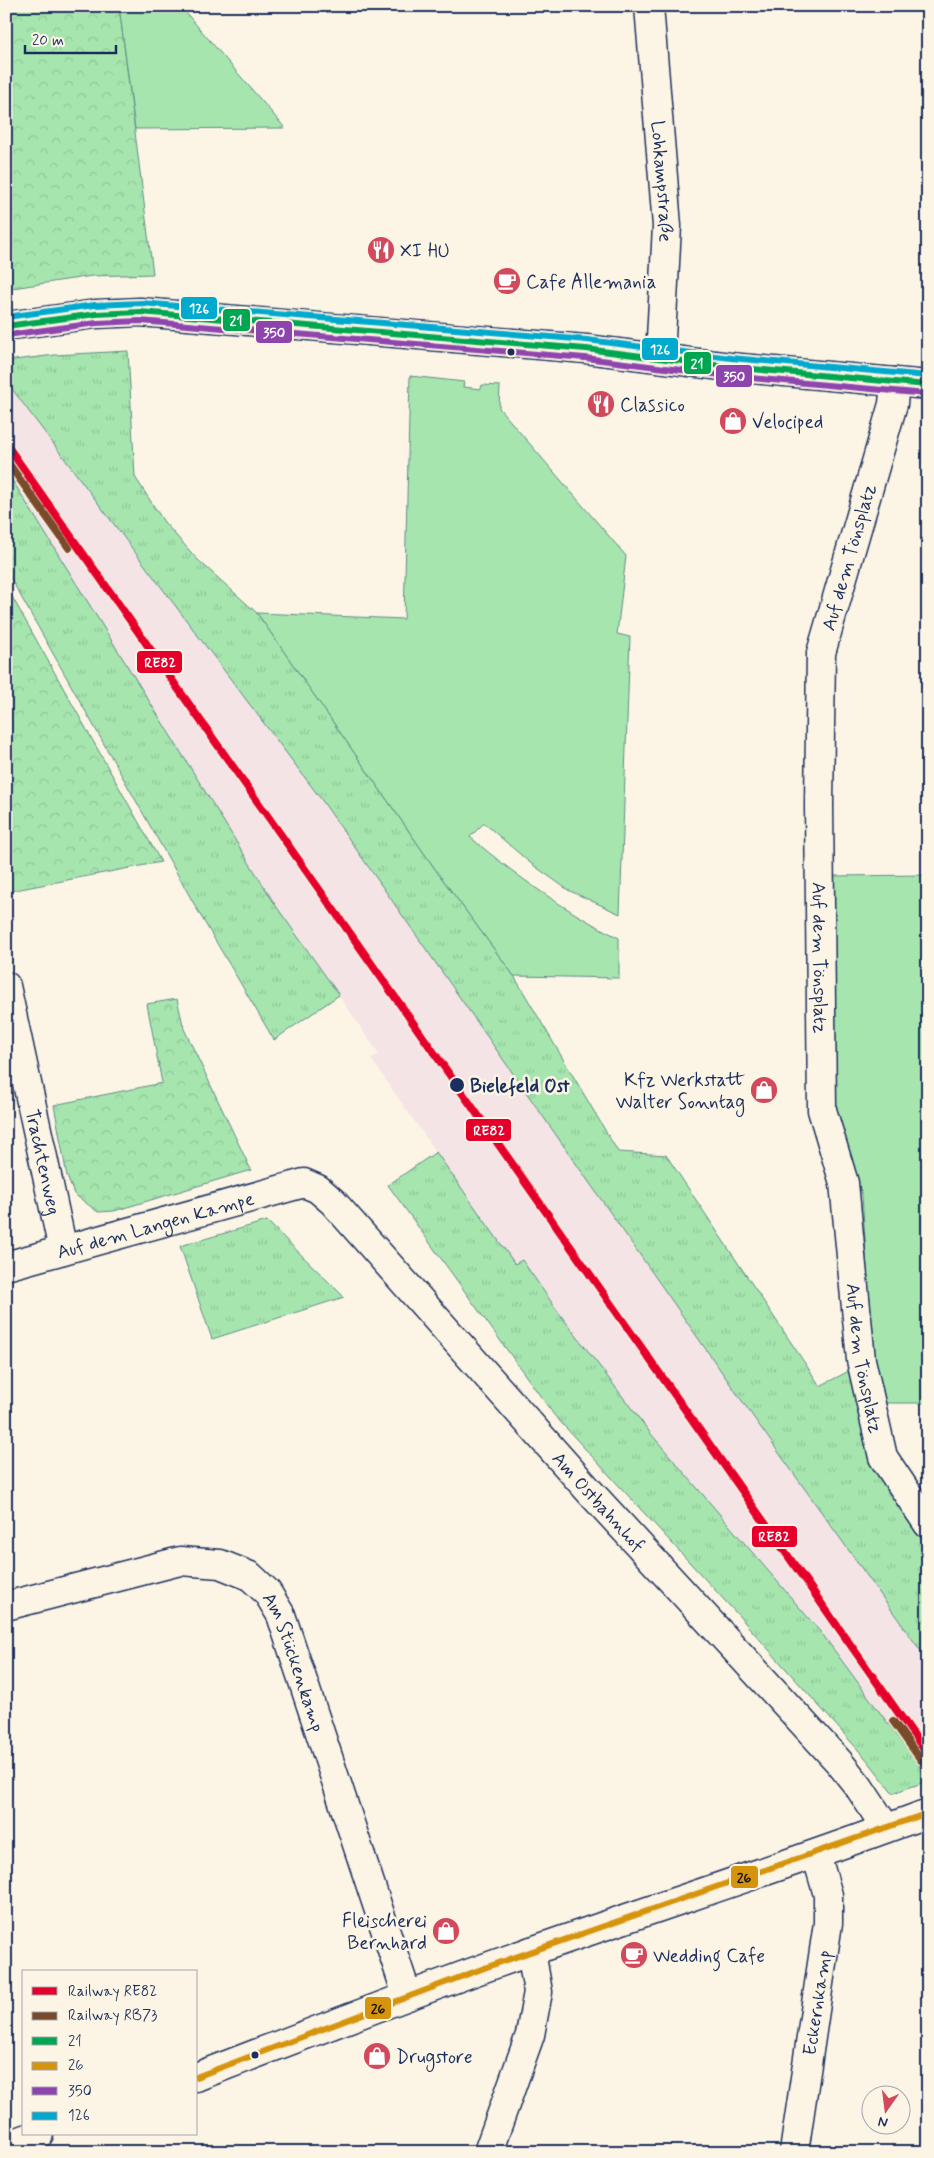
<svg xmlns="http://www.w3.org/2000/svg" width="934" height="2158" font-family="Mynerve,sans-serif">
  <style>
    .built { fill: #f4e4e5 }
    .grass { fill: url(#grass-tufts); stroke: #608a86 }
    .forest { fill: url(#forest-crowns); stroke: #608a86 }
    .garden { fill: #a6e6ae; stroke: #608a86 }
    .lines { fill: none; stroke-linecap: round; stroke-linejoin: round }
    .minor-casing { stroke: #1b2f5e; stroke-width: 31 }
    .secondary-casing { stroke: #1b2f5e; stroke-width: 31 }
    .minor { stroke: #fcf5e5; stroke-width: 28 }
    .secondary { stroke: #fcf5e5; stroke-width: 28 }
    .bus-1-casing { stroke: #fcf5e5; stroke-width: 10 }
    .bus-2-casing { stroke: #fcf5e5; stroke-width: 10 }
    .bus-3-casing { stroke: #fcf5e5; stroke-width: 10 }
    .bus-4-casing { stroke: #fcf5e5; stroke-width: 10 }
    .bus-1 { stroke: #00a651; stroke-width: 6 }
    .bus-2 { stroke: #d6940e; stroke-width: 6 }
    .bus-3 { stroke: #8e44ad; stroke-width: 6 }
    .bus-4 { stroke: #00a9ce; stroke-width: 6 }
    .rail-1-casing { stroke: #fcf5e5; stroke-width: 11 }
    .rail-2-casing { stroke: #fcf5e5; stroke-width: 11 }
    .rail-1 { stroke: #e4002b; stroke-width: 8 }
    .rail-2 { stroke: #7a4b2a; stroke-width: 8 }
    .bus-dot { fill: #1b2f5e; stroke: #fcf5e5; stroke-width: 2 }
    .labels { text-anchor: middle; stroke-width: 5; stroke-linejoin: round; paint-order: stroke }
    .street-label { font-size: 19px; fill: #1b2f5e; stroke: #fcf5e5 }
    .poi-label { font-size: 19px; fill: #1b2f5e; stroke: #fcf5e5; text-anchor: start }
    .stop-label { font-size: 19px; font-weight: bold; fill: #1b2f5e; stroke: #fcf5e5; text-anchor: start }
    .line-badge { stroke: #fcf5e5; stroke-width: 2 }
    .badge-label { font-size: 14px; text-anchor: middle; font-weight: bold; fill: #fff }
    .pale-badge-label { font-size: 14px; text-anchor: middle; font-weight: bold; fill: #111 }
  </style>
  <defs>
    <pattern id="grass-tufts" width="24" height="20" patternUnits="userSpaceOnUse" patternTransform="scale(1.25)"><rect width="24" height="20" fill="#a6e6ae"/><path d="M3 7l-1-3M5 7V3M7 7l1-3M15 17l-1-3M17 17v-4M19 17l1-3" fill="none" stroke="#8ec698"/></pattern>
    <pattern id="forest-crowns" width="20" height="18" patternUnits="userSpaceOnUse" patternTransform="scale(1.25)"><rect width="20" height="18" fill="#a6e6ae"/><path d="M2 6a3 3 0 1 1 6 0M12 15a3 3 0 1 1 6 0" fill="none" stroke="#8ec698"/></pattern>
  </defs>
  <rect width="100%" height="100%" fill="#fcf5e5"/>
  <filter id="ink" filterUnits="userSpaceOnUse"><feTurbulence type="fractalNoise" baseFrequency=".02" numOctaves="2"/><feDisplacementMap in="SourceGraphic" scale="10" xChannelSelector="R" yChannelSelector="G"/><feConvolveMatrix kernelMatrix="1 2 1 2 8 2 1 2 1" color-interpolation-filters="sRGB"/></filter>
  <g filter="url(#ink)">
    <path class="built" d="M 128,351 L 135,477 L 164,522 L 197,559 L 438,873 L 514,976 L 618,1152 L 666,1155 L 820,1386 L 849,1371 L 872,1463 L 928,1547 L 928,1773 L 926,1774 L 928,1781 L 893,1793 L 868,1761 L 738,1615 L 554,1415 L 388,1185 L 436,1152 L 371,1059 L 379,1054 L 339,996 L 274,1040 L 202,918 L 6,570 L 6,361 L 55,355 Z"/>
    <path class="grass" d="M 128,351 L 135,477 L 164,522 L 197,559 L 257,613 L 438,873 L 514,976 L 618,1152 L 666,1155 L 820,1386 L 849,1371 L 872,1463 L 928,1547 L 928,1661 L 754,1418 L 321,799 L 6,381 L 6,361 L 55,355 Z
      M 6,470 L 276,906 L 339,995 L 274,1040 L 202,918 L 6,570 Z
      M 436,1152 L 515,1264 L 522,1260 L 559,1313 L 651,1434 L 823,1635 L 925,1774 L 928,1781 L 893,1793 L 868,1761 L 738,1615 L 554,1415 L 388,1185 Z
      M 267,1221 L 344,1297 L 212,1339 L 180,1246 Z"/>
    <path class="forest" d="M 6,6 L 119,6 L 153,274 L 92,276 L 6,289 Z
      M 6,586 L 161,862 L 10,891 L 6,874 Z
      M 177,999 L 184,1029 L 251,1170 L 114,1211 L 98,1212 L 74,1194 L 67,1176 L 54,1105 L 162,1083 L 147,1004 Z"/>
    <path class="garden" d="M 119,6 L 180,6 L 285,128 L 135,129 Z
      M 410,376 L 464,382 L 463,387 L 481,389 L 482,385 L 500,386 L 499,408 L 626,556 L 617,634 L 630,637 L 620,914 L 568,890 L 529,862 L 484,823 L 470,837 C 516,876 565,911 619,938 L 619,978 L 514,976 L 438,873 L 257,613 L 404,619 Z
      M 928,875 L 928,1403 L 882,1403 L 874,1373 L 862,1195 L 836,1112 L 833,876 Z"/>
    <g class="lines">
      <defs>
        <g id="minor">
          <path id="s1" d="M 649,6 L 667,226 L 660,357"/>
          <path id="s2" d="M 895,382 L 893,404 L 821,653 L 819,805 L 822,1110 L 844,1183 L 861,1360 L 883,1457 L 928,1524"/>
          <path id="s3" d="M 6,986 L 63,1250"/>
          <path id="s4" d="M 6,1266 L 304,1183 L 318,1189 L 333,1202 L 591,1493 L 839,1762 L 859,1787 L 886,1828"/>
          <path id="s5" d="M 6,1606 L 180,1561 L 220,1564 L 250,1576 L 267,1592 L 281,1615 L 407,1995"/>
          <path d="M 196,2077 C 307,2034 417,1991 529,1952 C 662,1905 796,1863 928,1813"/>
          <path d="M 6,2146 L 39,2134"/>
          <path d="M 488,2152 L 530,2035 L 538,1992 L 531,1951"/>
          <path id="s6" d="M 794,2152 L 828,1923 L 828,1895 L 816,1854"/>
        </g>
        <path id="secondary" d="M 6,326 L 96,314 L 140,312 L 586,349 L 730,367 L 928,385"/>
      </defs>
      <use href="#minor" class="minor-casing"/>
      <use href="#secondary" class="secondary-casing"/>
      <use href="#minor" class="minor"/>
      <use href="#secondary" class="secondary"/>
      <defs>
        <path id="bus-1" d="M 6,326 L 96,314 L 140,312 L 586,349 L 730,367 L 928,385"/>
        <path id="bus-2" d="M 196,2077 L 487,1967 L 928,1813"/>
        <path id="bus-3" d="M 7,335 L 97,323 L 140,321 L 585,358 L 729,376 L 927,394"/>
        <path id="bus-4" d="M 6,317 L 95,305 L 141,303 L 587,340 L 731,358 L 928,376"/>
      </defs>
      <use href="#bus-1" class="bus-1-casing"/>
      <use href="#bus-2" class="bus-2-casing"/>
      <use href="#bus-3" class="bus-3-casing"/>
      <use href="#bus-4" class="bus-4-casing"/>
      <use href="#bus-1" class="bus-1"/>
      <use href="#bus-2" class="bus-2"/>
      <use href="#bus-3" class="bus-3"/>
      <use href="#bus-4" class="bus-4"/>
      <defs>
        <path id="rail-1" d="M 6,444 L 928,1755"/>
        <path id="rail-2" d="M 6,460 L 69,548
          M 893,1721 L 921,1760"/>
      </defs>
      <use href="#rail-1" class="rail-1-casing"/>
      <use href="#rail-2" class="rail-2-casing"/>
      <use href="#rail-1" class="rail-1"/>
      <use href="#rail-2" class="rail-2"/>
    </g>
  </g>
  <defs>
    <symbol id="restaurant-disc" viewBox="-11 -11 22 22"><circle r="9.5" fill="#d1495b" stroke="#fcf5e5"/><path d="M-5-6h1v4h1v-4h1v4h1v-4h1v5L-1.5 .5V6h-2V.5L-5-1ZM5-6V6H3V1.5H1.5Q1.5-4 5-6Z" fill="#fff"/></symbol>
    <symbol id="cafe-disc" viewBox="-11 -11 22 22"><circle r="9.5" fill="#d1495b" stroke="#fcf5e5"/><path d="M-5.5-4.5H6V0H3Q3 3.5 0 3.5H-2.5Q-5.5 3.5-5.5 0ZM3-3.2v2h1.7v-2ZM-6 4.5H4V6H-6Z" fill="#fff"/></symbol>
    <symbol id="shop-disc" viewBox="-11 -11 22 22"><circle r="9.5" fill="#d1495b" stroke="#fcf5e5"/><path d="M-5-2.5h2.3a2.7 3.5 0 0 1 5.4 0H5L5.5 6h-11ZM-1.5-2.5h3a1.5 2.3 0 0 0-3 0Z" fill="#fff"/></symbol>
  </defs>
  <g fill-rule="evenodd">
    <use href="#restaurant-disc" x="365" y="234" width="32" height="32"/>
    <use href="#cafe-disc" x="491" y="265" width="32" height="32"/>
    <use href="#restaurant-disc" x="585" y="388" width="32" height="32"/>
    <use href="#shop-disc" x="717" y="405" width="32" height="32"/>
    <use href="#shop-disc" x="748" y="1074" width="32" height="32"/>
    <use href="#shop-disc" x="430" y="1915" width="32" height="32"/>
    <use href="#cafe-disc" x="618" y="1939" width="32" height="32"/>
    <use href="#shop-disc" x="361" y="2040" width="32" height="32"/>
  </g>
  <g class="bus-dot">
    <circle cx="511" cy="352" r="4.5"/>
    <circle cx="457" cy="1085" r="8"/>
    <circle cx="255" cy="2055" r="4.5"/>
  </g>
  <g class="labels">
    <g class="street-label">
      <text dy="7" stroke="none"><textPath href="#s1" startOffset="176">Lohkampstraße</textPath></text>
      <text transform="translate(848 557) rotate(-74)" y="7">Auf dem Tönsplatz</text>
      <text dy="7" stroke="none"><textPath href="#s2" startOffset="586">Auf dem Tönsplatz</textPath></text>
      <text dy="7" stroke="none"><textPath href="#s3" startOffset="180">Trachtenweg</textPath></text>
      <text dy="7" stroke="none"><textPath href="#s4" startOffset="155">Auf dem Langen Kampe</textPath></text>
      <text dy="7" stroke="none"><textPath href="#s2" startOffset="991">Auf dem Tönsplatz</textPath></text>
      <text dy="7" stroke="none"><textPath href="#s4" startOffset="745">Am Ostbahnhof</textPath></text>
      <text dy="7" stroke="none"><textPath href="#s5" startOffset="351">Am Stückenkamp</textPath></text>
      <text dy="7" stroke="none"><textPath href="#s6" startOffset="151">Eckernkamp</textPath></text>
    </g>
    <g class="poi-label">
      <text x="400" y="257">XI HU</text>
      <text x="526" y="288">Cafe Allemania</text>
      <text x="620" y="411">Classico</text>
      <text x="752" y="428">Velociped</text>
      <text x="745" y="1086" text-anchor="end">Kfz Werkstatt<tspan x="745" dy="22">Walter Sonntag</tspan></text>
      <text x="427" y="1927" text-anchor="end">Fleischerei<tspan x="427" dy="22">Bernhard</tspan></text>
      <text x="653" y="1962">Wedding Cafe</text>
      <text x="396" y="2063">Drugstore</text>
    </g>
    <g class="stop-label">
      <text x="470" y="1092">Bielefeld Ost</text>
    </g>
  </g>
  <g class="line-badge">
    <rect x="180" y="296" width="38" height="24" rx="5" fill="#00a9ce"/>
    <rect x="222" y="308" width="29" height="24" rx="5" fill="#00a651"/>
    <rect x="255" y="320" width="38" height="24" rx="5" fill="#8e44ad"/>
    <rect x="641" y="337" width="38" height="24" rx="5" fill="#00a9ce"/>
    <rect x="683" y="351" width="29" height="24" rx="5" fill="#00a651"/>
    <rect x="715" y="364" width="38" height="24" rx="5" fill="#8e44ad"/>
    <rect x="136" y="650" width="47" height="24" rx="5" fill="#e4002b"/>
    <rect x="465" y="1118" width="47" height="24" rx="5" fill="#e4002b"/>
    <rect x="751" y="1525" width="47" height="23" rx="5" fill="#e4002b"/>
    <rect x="730" y="1865" width="29" height="24" rx="5" fill="#d6940e"/>
    <rect x="364" y="1996" width="28" height="24" rx="5" fill="#d6940e"/>
  </g>
  <g class="badge-label">
    <text x="199" y="313">126</text>
    <text x="236" y="325">21</text>
    <text x="274" y="337">350</text>
    <text x="660" y="354">126</text>
    <text x="697" y="368">21</text>
    <text x="734" y="381">350</text>
    <text x="160" y="667">RE82</text>
    <text x="489" y="1135">RE82</text>
    <text x="774" y="1541">RE82</text>
  </g>
  <g class="pale-badge-label">
    <text x="744" y="1882">26</text>
    <text x="378" y="2013">26</text>
  </g>
  <rect width="934" height="2158" fill="none" stroke="#fcf5e5" stroke-width="25"/>
  <rect x="12" y="12" width="909" height="2133" fill="none" stroke="#1b2f5e" stroke-width="2" filter="url(#ink)"/>
  <rect x="22" y="1970" width="175" height="165" fill="#fcf5e5" stroke="#a2a6af"/>
  <rect x="32" y="1987" width="25" height="8" fill="#e4002b" stroke="#a2a6af"/>
  <text x="68" y="1996" font-size="15" fill="#1b2f5e">Railway RE82</text>
  <rect x="32" y="2012" width="25" height="8" fill="#7a4b2a" stroke="#a2a6af"/>
  <text x="68" y="2020" font-size="15" fill="#1b2f5e">Railway RB73</text>
  <rect x="32" y="2037" width="25" height="8" fill="#00a651" stroke="#a2a6af"/>
  <text x="68" y="2046" font-size="15" fill="#1b2f5e">21</text>
  <rect x="32" y="2062" width="25" height="8" fill="#d6940e" stroke="#a2a6af"/>
  <text x="68" y="2070" font-size="15" fill="#1b2f5e">26</text>
  <rect x="32" y="2087" width="25" height="8" fill="#8e44ad" stroke="#a2a6af"/>
  <text x="68" y="2096" font-size="15" fill="#1b2f5e">350</text>
  <rect x="32" y="2112" width="25" height="8" fill="#00a9ce" stroke="#a2a6af"/>
  <text x="68" y="2120" font-size="15" fill="#1b2f5e">126</text>
  <g transform="translate(886 2110) rotate(194)"><circle r="24" fill="#fcf5e5" stroke="#a2a6af"/>
  <path d="M0-4L9 19L0 12L-9 19Z" fill="#d1495b"/>
  <text y="-8" font-size="14" font-weight="bold" text-anchor="middle" fill="#1b2f5e">N</text>
  </g>
  <path d="M25 45v8h91v-8" fill="none" stroke="#1b2f5e" stroke-width="2.5"/>
  <text x="32" y="45" font-size="15" fill="#1b2f5e" stroke="#fcf5e5" stroke-width="4" paint-order="stroke">20 m</text>
</svg>
